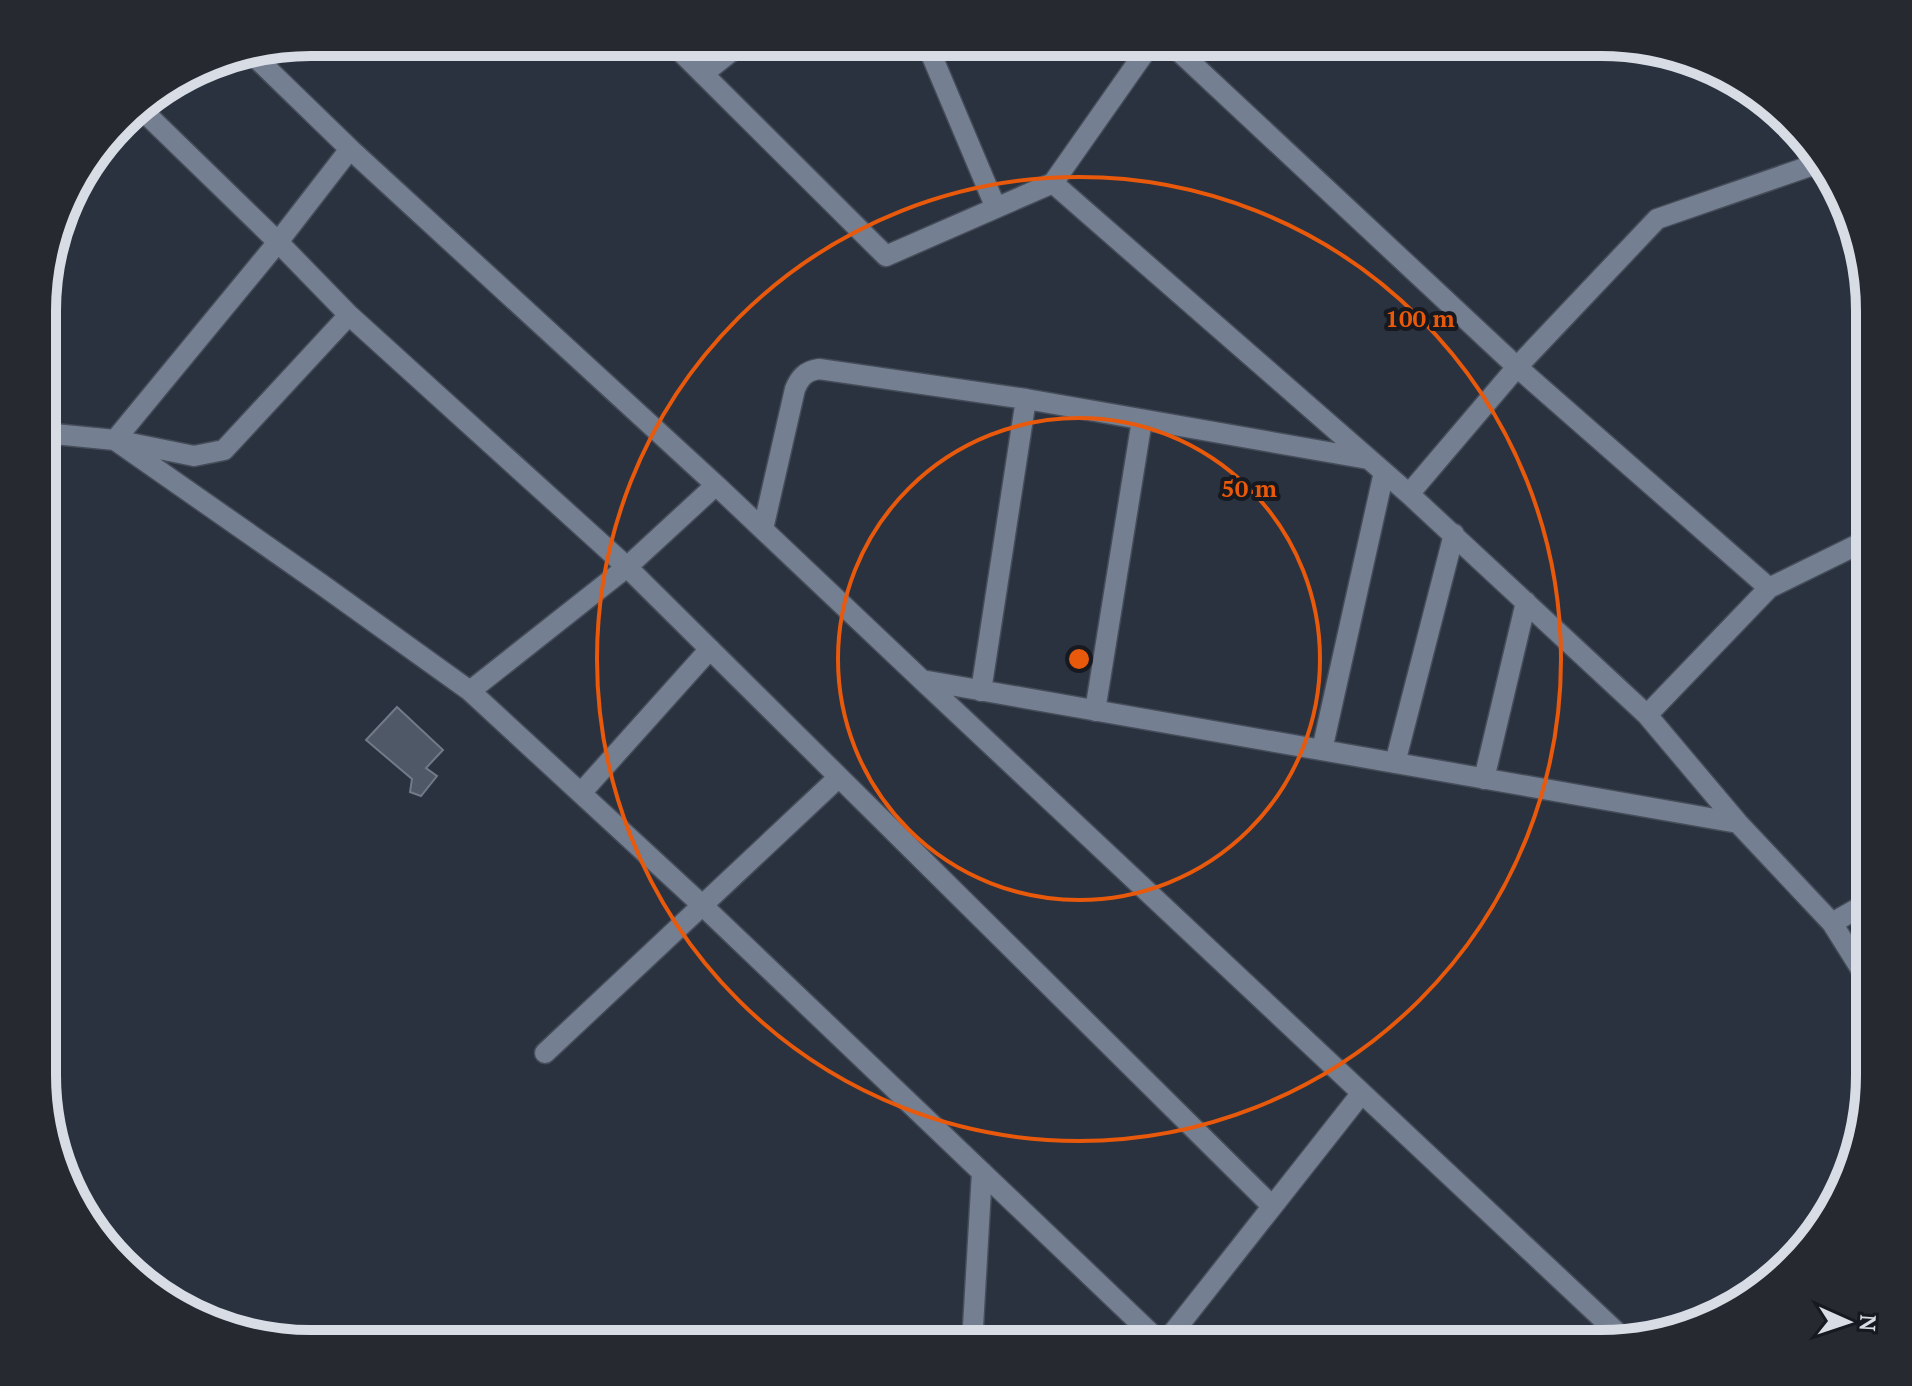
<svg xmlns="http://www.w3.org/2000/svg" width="1912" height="1386" font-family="'PT Serif',serif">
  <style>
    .building { fill: #4f5866; stroke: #717a89; stroke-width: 2 }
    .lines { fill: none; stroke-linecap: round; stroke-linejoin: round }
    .minor-casing { stroke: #464d5a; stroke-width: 23 }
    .minor { stroke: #747f91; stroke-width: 20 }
    .ring { fill: none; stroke: #e8590c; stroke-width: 4 }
    .rim { fill: none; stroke: #d8dde5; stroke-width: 10 }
    .centre { fill: #e8590c; stroke: #16191f; stroke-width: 4 }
    .ring-label { font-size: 24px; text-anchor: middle; font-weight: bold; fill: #e8590c; stroke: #16191f; stroke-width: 8; stroke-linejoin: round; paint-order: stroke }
  </style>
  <rect width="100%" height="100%" fill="#2a323f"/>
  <path class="building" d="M 397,707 L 443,750 L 426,768 L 437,776 L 421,796 L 410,792 L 412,779 L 366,740 Z"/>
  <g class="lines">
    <defs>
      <path id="minor" d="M 671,42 L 886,256 L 1053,183
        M 926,42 L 996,208
        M 1152,42 L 1053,183 L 1409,494
        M 1169,42 L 1517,367 L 1769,588 L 1869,539
        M 252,54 L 350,149 L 716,485 L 627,567 L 470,691 L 702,905 L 1162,1344
        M 703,74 L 743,42
        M 138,106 L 278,242 L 349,315 L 627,567 L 1272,1206
        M 350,149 L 278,242 L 115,440 L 321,584 L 470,691
        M 1819,163 L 1657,219 L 1517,367 L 1409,494 L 1647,715 L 1738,823 L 1832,923 L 1869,902
        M 1856,242 L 1869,304
        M 44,433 L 115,440 L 194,456 L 224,450 L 349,315
        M 716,485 L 922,680 L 1738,823
        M 763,529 L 795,389 C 800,377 806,371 819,369 L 1026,399 L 1368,459
        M 922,680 L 1624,1339
        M 981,691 L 1026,399
        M 1095,711 L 1142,420
        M 1647,715 L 1769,588
        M 1322,750 L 1384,472
        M 1395,763 L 1454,534
        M 1484,779 L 1526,602
        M 581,793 L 710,649
        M 1832,923 L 1869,982
        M 545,1053 L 839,777
        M 972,1344 L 982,1172
        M 1164,1344 L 1361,1094"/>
    </defs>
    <use href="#minor" class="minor-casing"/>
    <use href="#minor" class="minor"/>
  </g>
  <g class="ring">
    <circle cx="1079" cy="659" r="241"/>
    <circle cx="1079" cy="659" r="482"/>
  </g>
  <path d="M0 0H1912V1386H0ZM311 56H1601A255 255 0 0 1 1856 311V1075A255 255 0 0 1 1601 1330H311A255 255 0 0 1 56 1075V311A255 255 0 0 1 311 56Z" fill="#26292f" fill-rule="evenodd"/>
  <path class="rim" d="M311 56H1601A255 255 0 0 1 1856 311V1075A255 255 0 0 1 1601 1330H311A255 255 0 0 1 56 1075V311A255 255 0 0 1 311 56Z"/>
  <circle cx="1079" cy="659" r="12" class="centre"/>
  <g class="ring-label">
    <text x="1420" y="327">100 m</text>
    <text x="1249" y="497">50 m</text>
  </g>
  <g transform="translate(1848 1322) rotate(93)" stroke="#16191f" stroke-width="6" paint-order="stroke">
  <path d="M0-6L14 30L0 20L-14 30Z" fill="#d8dde5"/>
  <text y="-12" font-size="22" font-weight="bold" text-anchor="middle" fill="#d8dde5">N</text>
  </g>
</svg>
